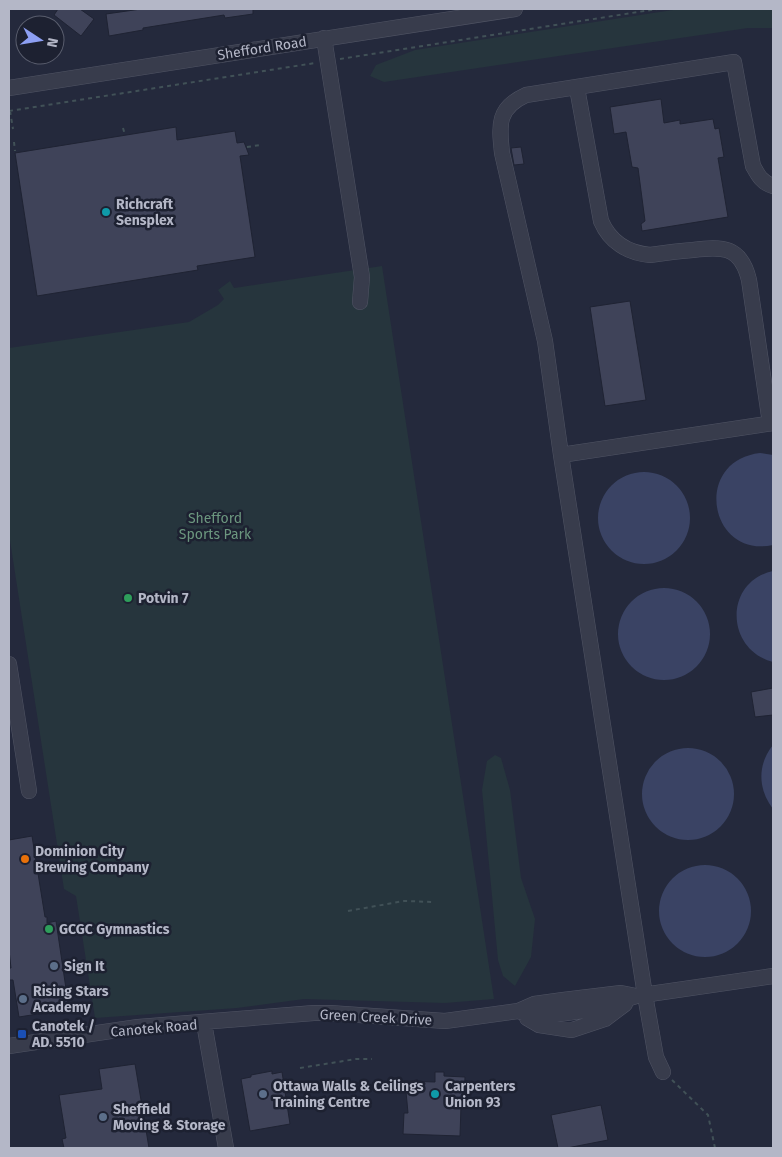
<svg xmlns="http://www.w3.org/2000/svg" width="782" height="1157" font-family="'Fira Sans',sans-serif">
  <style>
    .green { fill: #26353d }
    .water { fill: #3a4364 }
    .building { fill: #3f4359; stroke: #1f2333 }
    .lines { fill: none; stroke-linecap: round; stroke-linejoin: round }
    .minor-casing { stroke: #505464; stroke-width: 16 }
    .path { stroke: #415157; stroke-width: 2; stroke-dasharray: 4 4; stroke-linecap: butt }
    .minor { stroke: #383c4c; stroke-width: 15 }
    .culture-dot { fill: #0f9aa8; stroke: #1d2131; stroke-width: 2 }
    .leisure-dot { fill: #2e9e5b; stroke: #1d2131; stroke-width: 2 }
    .food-dot { fill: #e8710a; stroke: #1d2131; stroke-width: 2 }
    .service-dot { fill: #5c6f8a; stroke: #1d2131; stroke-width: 2 }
    .transit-dot { fill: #1a4fb4; stroke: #1d2131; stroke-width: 2 }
    .labels { text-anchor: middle; stroke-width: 5; stroke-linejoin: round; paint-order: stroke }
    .street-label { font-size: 14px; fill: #b4b7c7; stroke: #1d2131 }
    .poi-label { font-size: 14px; font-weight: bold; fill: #b4b7c7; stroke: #1d2131; text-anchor: start }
    .park-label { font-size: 14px; fill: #6c977f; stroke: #1d2131 }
  </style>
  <rect width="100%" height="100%" fill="#24293c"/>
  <path class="green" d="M 679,9 L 773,9 L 773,28 L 748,28 L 384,82 L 370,76 L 376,65 L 415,50 Z
    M 382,266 L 494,999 L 445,1003 L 304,999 L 237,1008 L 95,1018 L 76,896 L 64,889 L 9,534 L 9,348 L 189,322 L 218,305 L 224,299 L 218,290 L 230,281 L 234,288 Z
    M 495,755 L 501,758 L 510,790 L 521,878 L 535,919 L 531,957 L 515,986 L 503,976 L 498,960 L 482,790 L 487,761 Z"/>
  <path class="water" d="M 760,453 L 773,455 L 773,545 C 709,559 692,461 760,453 Z
    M598 518a46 46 0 1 1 92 0a46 46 0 1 1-92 0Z
    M 773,571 L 773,662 C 725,649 724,582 773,571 Z
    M618 634a46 46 0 1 1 92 0a46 46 0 1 1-92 0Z
    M 773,745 L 773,809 C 758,789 757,765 773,745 Z
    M642 794a46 46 0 1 1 92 0a46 46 0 1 1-92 0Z
    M659 911a46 46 0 1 1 92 0a46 46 0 1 1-92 0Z"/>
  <path class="building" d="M 58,9 L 80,9 L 94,19 L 81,36 L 54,15 Z
    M 141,9 L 253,9 L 253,14 L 225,18 L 224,15 L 143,28 L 143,30 L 109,36 L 106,14 Z
    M 661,99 L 664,123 L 680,120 L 680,124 L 713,119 L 715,129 L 719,128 L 724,157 L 718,158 L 728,217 L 642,231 L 641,224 L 645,221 L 638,168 L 632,167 L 626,132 L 614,134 L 610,107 Z
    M 176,127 L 177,140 L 235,131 L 237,143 L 244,142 L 249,155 L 240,156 L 255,257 L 197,266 L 198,270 L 37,296 L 15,153 Z
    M 521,147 L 524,164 L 514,165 L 511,148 Z
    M 630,301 L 646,400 L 605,406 L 590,307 Z
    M 773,688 L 773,715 L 755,717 L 751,692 Z
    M 32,836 L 45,917 L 47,917 L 47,923 L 56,921 L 69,1009 L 19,1017 L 13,980 L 9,980 L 9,968 L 11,968 L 9,950 L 9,840 Z
    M 135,1064 L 149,1148 L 64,1148 L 62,1139 L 66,1138 L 59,1095 L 102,1089 L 99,1069 Z
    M 272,1071 L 272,1074 L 282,1072 L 290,1124 L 250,1131 L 241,1079 L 251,1077 L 251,1075 Z
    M 435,1072 L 444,1072 L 444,1076 L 465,1077 L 464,1106 L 461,1106 L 460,1136 L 403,1134 L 404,1113 L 408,1113 L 405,1081 L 435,1082 Z
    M 601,1105 L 608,1140 L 567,1148 L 558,1148 L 551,1115 Z"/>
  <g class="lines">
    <defs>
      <path id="minor" d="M 324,38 L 362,277 L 360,302
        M 9,88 L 515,9
        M 577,88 L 601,221 C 610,242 628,253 650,255 C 664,253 679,251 693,250 C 722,246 741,246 749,280 L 770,423
        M 561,455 L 773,423
        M 9,664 L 29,791
        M 518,1011 L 538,1017 L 595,1009 L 636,996 L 773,976
        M 527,1018 L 539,1025 L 572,1030 L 605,1019 L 625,1004
        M 204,1023 L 226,1148
        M 9,1046 L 138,1027 L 314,1013 L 330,1013 L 445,1021 L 518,1011 L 534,1004 L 563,1000 L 621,993 L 636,996
        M 663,1072 L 656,1057 L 645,995 L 561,455 L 545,341 L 502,153 C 499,125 497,108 526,95 L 734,62 L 753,166 C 758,175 762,183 773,186"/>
    </defs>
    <use href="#minor" class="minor-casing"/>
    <path class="path" d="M 340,59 L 657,9
      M 9,111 L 315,63
      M 10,111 L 13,129
      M 123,128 L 125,135
      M 14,142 L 15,151
      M 247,147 L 260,145
      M 348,911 L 404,901 L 434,902
      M 300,1068 L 356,1059 L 372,1059
      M 672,1080 L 708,1115 L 715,1148"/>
    <use href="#minor" class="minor"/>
  </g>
  <g class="culture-dot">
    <circle cx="106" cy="212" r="5"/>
    <circle cx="435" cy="1094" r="5"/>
  </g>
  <g class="leisure-dot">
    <circle cx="128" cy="598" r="5"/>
    <circle cx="49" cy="929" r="5"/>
  </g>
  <circle class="food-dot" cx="25" cy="859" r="5"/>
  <g class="service-dot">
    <circle cx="54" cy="966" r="5"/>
    <circle cx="23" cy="999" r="5"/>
    <circle cx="263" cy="1094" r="5"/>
    <circle cx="103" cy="1117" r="5"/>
  </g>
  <rect class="transit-dot" x="17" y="1029" width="10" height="10" rx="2.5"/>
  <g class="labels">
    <g class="street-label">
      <text transform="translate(262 48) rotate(-9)" y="5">Shefford Road</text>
      <text transform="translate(376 1017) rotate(3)" y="5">Green Creek Drive</text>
      <text transform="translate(154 1028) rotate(-5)" y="5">Canotek Road</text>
    </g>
    <g class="poi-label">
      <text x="116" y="209">Richcraft<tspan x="116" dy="16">Sensplex</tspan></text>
      <text x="138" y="603">Potvin 7</text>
      <text x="35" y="856">Dominion City<tspan x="35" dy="16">Brewing Company</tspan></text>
      <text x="59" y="934">GCGC Gymnastics</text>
      <text x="64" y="971">Sign It</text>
      <text x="33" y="996">Rising Stars<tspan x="33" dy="16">Academy</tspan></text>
      <text x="32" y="1031">Canotek /<tspan x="32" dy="16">AD. 5510</tspan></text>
      <text x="273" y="1091">Ottawa Walls &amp; Ceilings<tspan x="273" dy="16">Training Centre</tspan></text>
      <text x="445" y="1091">Carpenters<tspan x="445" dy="16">Union 93</tspan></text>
      <text x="113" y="1114">Sheffield<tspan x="113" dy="16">Moving &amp; Storage</tspan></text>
    </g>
    <g class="park-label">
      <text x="215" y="523">Shefford<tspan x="215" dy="16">Sports Park</tspan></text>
    </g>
  </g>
  <rect width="782" height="1157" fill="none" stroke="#b4b7c7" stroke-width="20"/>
  <g transform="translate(40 40) rotate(102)"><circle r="24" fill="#1d2131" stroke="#595d6d"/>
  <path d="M0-4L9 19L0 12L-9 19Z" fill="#8d9ff3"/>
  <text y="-8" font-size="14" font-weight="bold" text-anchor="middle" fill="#b4b7c7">N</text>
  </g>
</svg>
